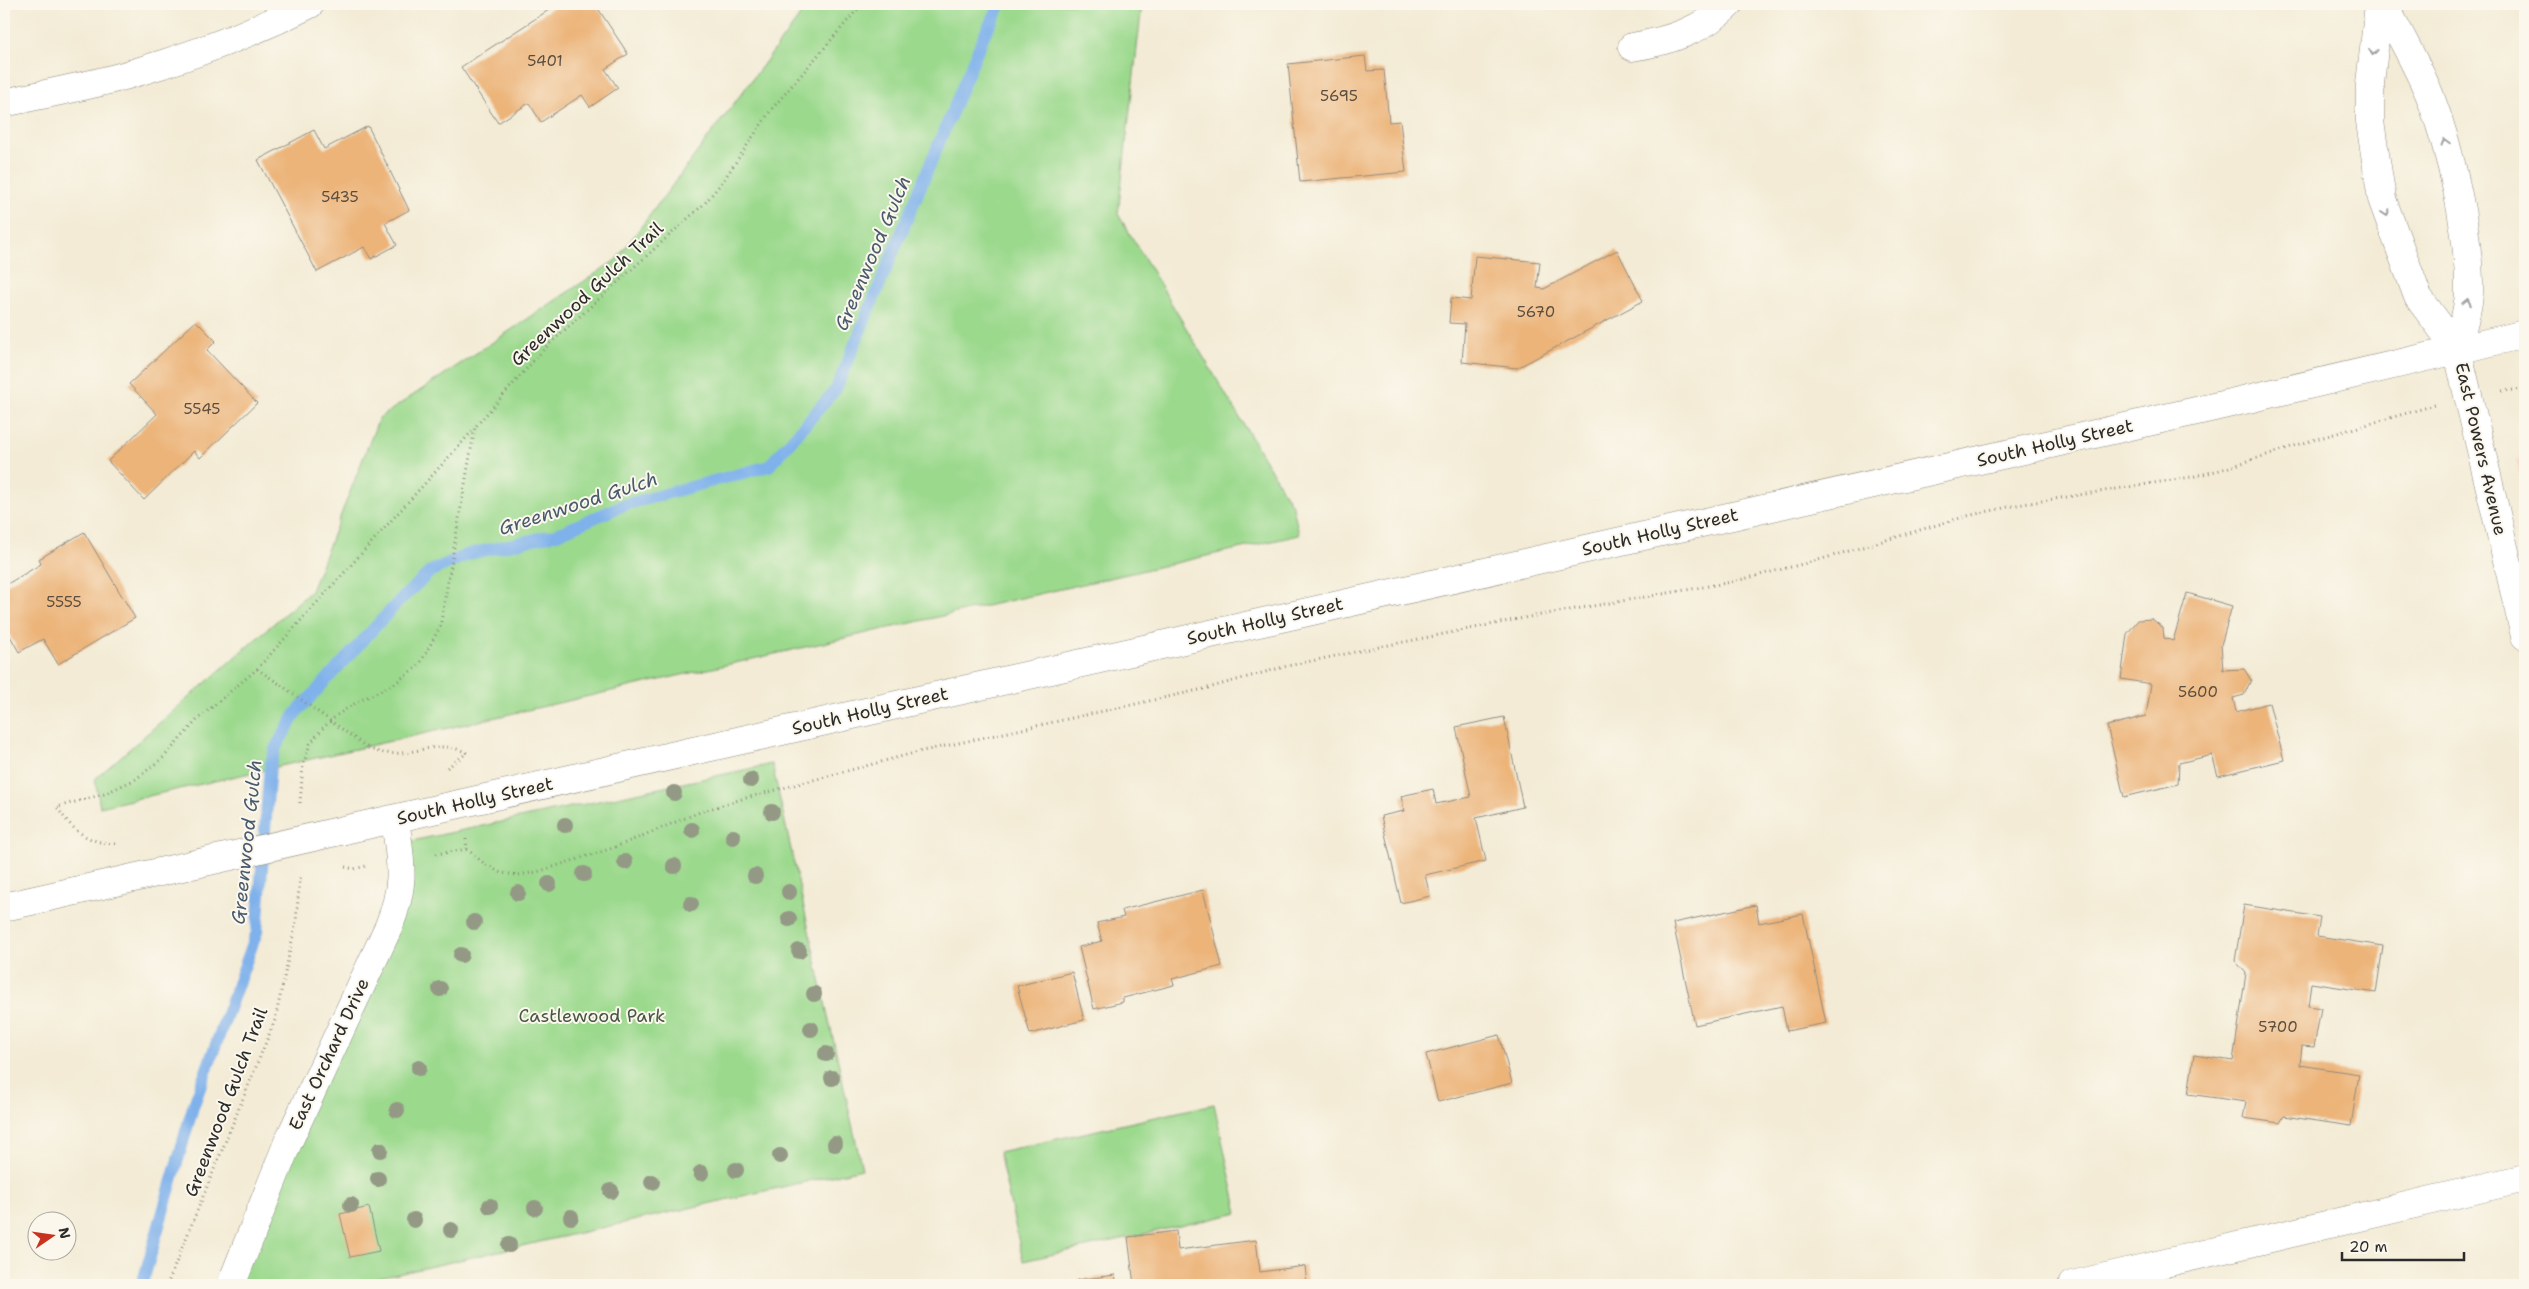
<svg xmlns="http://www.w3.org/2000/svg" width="2529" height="1289" font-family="'Shantell Sans',sans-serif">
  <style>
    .built { fill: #f4d3c0 }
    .green { fill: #9bd98d; stroke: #63825c }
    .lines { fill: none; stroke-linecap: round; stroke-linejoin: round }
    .stream { stroke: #7fb1eb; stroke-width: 12 }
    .building { fill: #ecb479 }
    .minor-casing { stroke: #8f8b80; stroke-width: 29 }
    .path { stroke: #8f8b80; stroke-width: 3; stroke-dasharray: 1 4; stroke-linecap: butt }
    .minor { stroke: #fff; stroke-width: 28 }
    .minor-bridge-casing { stroke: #8f8b80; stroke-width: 29; stroke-linecap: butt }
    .path-bridge { stroke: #8f8b80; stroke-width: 3; stroke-dasharray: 1 4; stroke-linecap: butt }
    .minor-bridge { stroke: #fff; stroke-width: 28 }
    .tree { fill: #949985 }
    .oneway { stroke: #a0a0a0 }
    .labels { text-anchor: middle; stroke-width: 4; stroke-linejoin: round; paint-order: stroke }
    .number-label { font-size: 15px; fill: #5b4d3e }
    .street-label { font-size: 18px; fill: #2b2b2b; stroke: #fbf7ec }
    .park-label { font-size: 18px; fill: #475644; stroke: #fbf7ec }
    .water-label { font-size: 19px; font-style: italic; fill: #485a6e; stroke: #fbf7ec }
  </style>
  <rect width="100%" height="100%" fill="#fbf7ec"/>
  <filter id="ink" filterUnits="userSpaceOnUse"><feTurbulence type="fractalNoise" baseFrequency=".02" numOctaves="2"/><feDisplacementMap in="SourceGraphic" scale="10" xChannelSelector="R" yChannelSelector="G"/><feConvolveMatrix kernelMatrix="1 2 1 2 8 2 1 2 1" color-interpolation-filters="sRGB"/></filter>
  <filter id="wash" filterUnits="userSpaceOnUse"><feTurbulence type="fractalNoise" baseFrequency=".0096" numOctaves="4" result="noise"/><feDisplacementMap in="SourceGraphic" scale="20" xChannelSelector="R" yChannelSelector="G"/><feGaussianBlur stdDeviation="1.12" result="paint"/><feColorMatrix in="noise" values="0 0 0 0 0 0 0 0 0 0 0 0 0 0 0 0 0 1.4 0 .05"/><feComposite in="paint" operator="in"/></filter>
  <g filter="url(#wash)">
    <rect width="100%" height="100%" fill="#f3ebd5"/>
    <path class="built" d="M 2525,459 L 2525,498 L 2517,461 Z"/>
    <path class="green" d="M 809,4 L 1142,4 L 1118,214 L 1293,507 L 1299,535 L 100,807 L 95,779 L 311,591 L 379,418 L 616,260 Z
      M 772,764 L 862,1169 L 349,1285 L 231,1285 L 372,963 L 398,844 Z
      M 1214,1104 L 1238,1213 L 1023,1261 L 999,1152 Z"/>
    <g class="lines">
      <path class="stream" d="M 142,1285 L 193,1107 L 257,932 L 270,766 L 276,747 L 296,713 L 400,600 L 431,571 L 469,554 L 557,534 L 624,505 L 769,466 L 836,389 L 985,33 L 1001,4"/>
    </g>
    <g id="blocks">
      <path class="building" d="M 558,4 L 595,4 L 628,54 L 605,69 L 618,88 L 590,107 L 582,95 L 541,122 L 529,103 L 498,123 L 461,67 Z
        M 1365,56 L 1367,71 L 1384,70 L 1389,122 L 1400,121 L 1406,172 L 1300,182 L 1288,64 Z
        M 368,126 L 409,210 L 385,223 L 397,245 L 371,259 L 364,247 L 317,272 L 258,160 L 314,130 L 324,149 Z
        M 1617,250 L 1643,301 L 1517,368 L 1462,362 L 1465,324 L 1449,323 L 1451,298 L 1471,300 L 1475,256 L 1540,262 L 1537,288 L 1544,289 Z
        M 196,321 L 216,341 L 207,350 L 257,403 L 200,458 L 194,451 L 144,500 L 108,461 L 157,414 L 129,384 Z
        M 84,532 L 135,618 L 58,664 L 43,639 L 19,652 L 4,625 L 4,586 L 41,564 L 39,559 Z
        M 2187,593 L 2232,606 L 2221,645 L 2223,670 L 2244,669 L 2251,680 L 2244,695 L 2233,698 L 2236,712 L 2269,703 L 2284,760 L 2218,776 L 2212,755 L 2179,763 L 2178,784 L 2124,797 L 2107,726 L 2146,716 L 2151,684 L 2121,679 L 2127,634 L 2138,620 L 2152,619 L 2163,628 L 2164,638 L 2173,641 Z
        M 1504,717 L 1523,807 L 1476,818 L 1486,861 L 1425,875 L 1430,896 L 1401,903 L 1381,816 L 1404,811 L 1401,796 L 1433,789 L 1436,804 L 1471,797 L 1456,727 Z
        M 1203,890 L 1222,966 L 1172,979 L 1174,985 L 1123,998 L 1123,1002 L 1094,1009 L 1079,947 L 1102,941 L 1097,923 L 1124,917 L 1122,910 Z
        M 1756,905 L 1759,923 L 1803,914 L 1826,1023 L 1787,1031 L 1782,1006 L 1695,1025 L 1673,923 Z
        M 2244,905 L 2320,917 L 2317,936 L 2383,946 L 2376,993 L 2311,983 L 2308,1006 L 2321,1008 L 2314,1047 L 2302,1046 L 2300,1065 L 2359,1074 L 2351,1126 L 2284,1116 L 2280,1123 L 2243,1118 L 2246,1102 L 2188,1094 L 2194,1055 L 2233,1061 L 2246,973 L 2235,961 Z
        M 1072,972 L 1084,1020 L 1030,1034 L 1017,986 Z
        M 1499,1035 L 1512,1083 L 1438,1102 L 1426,1054 Z
        M 369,1207 L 379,1251 L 350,1257 L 340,1214 Z
        M 1176,1231 L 1178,1250 L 1256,1240 L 1260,1272 L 1305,1266 L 1307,1285 L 1134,1285 L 1128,1237 Z
        M 1115,1275 L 1117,1285 L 1078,1285 L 1077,1280 Z"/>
    </g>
  </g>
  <g filter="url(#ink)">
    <use href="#blocks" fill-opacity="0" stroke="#8f8b80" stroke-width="1"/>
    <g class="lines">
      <defs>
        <path id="minor" d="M 2379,4 L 2370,84 L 2370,122 L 2382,199 L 2418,297 L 2457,349 L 2525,636
          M 2384,4 C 2399,34 2417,64 2430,96 C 2451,151 2470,235 2469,293 C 2468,312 2461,332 2457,349
          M 1632,47 C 1669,41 1703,30 1729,4
          M 4,103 C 47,93 91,86 134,73 C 195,55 253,33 310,4
          M 344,830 L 2214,407 L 2525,334
          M 4,907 L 200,863
          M 231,1285 L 288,1142 L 389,926 C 406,882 401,865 395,819
          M 2072,1285 L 2525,1178"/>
      </defs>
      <use href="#minor" class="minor-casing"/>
      <path class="path" d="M 2502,391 L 2525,389
        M 257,669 L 281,685
        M 368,748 C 405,765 433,735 467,753 L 444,770
        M 300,803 L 303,765 L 310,744 L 322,729 L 337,715 L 357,702 L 394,684 L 420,664 L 440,627 L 475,427 L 546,347 L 705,203 L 723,181 L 771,110 L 862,4
        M 466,839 L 467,849 L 486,865 L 501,873 L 518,875 L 537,872 L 613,848 L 700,812 L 742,799 L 918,752 L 1208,688 L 1287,666 L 1384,646 L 1529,617 L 1732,582 L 1822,559 L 1967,516 L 2017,505 L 2191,477 L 2220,470 L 2313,440 L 2435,405
        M 115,844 C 87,843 71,829 57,807 L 104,794 L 121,786 L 136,779 L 164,757 L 199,718 L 257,669 L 475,428
        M 436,854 L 467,849
        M 345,867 L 354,869 L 366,866
        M 167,1285 L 275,1020 L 296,922 L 300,877"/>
      <use href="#minor" class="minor"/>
      <defs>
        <path id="minor-bridge" d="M 200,863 L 344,830"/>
      </defs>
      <use href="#minor-bridge" class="minor-bridge-casing"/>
      <path class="path-bridge" d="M 281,685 L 368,748"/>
      <use href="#minor-bridge" class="minor-bridge"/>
    </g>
    <g class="tree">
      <circle cx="751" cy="780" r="8"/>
      <circle cx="674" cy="793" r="8"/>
      <circle cx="772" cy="812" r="8"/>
      <circle cx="565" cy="825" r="8"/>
      <circle cx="692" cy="830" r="8"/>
      <circle cx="733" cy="837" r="8"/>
      <circle cx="625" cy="862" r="8"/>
      <circle cx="674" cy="866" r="8"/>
      <circle cx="584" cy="874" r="8"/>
      <circle cx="755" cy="876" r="8"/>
      <circle cx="549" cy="884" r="8"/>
      <circle cx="789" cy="892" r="8"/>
      <circle cx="518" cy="893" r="8"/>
      <circle cx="691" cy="904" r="8"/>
      <circle cx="789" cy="919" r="8"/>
      <circle cx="474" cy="922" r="8"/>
      <circle cx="799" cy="951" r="8"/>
      <circle cx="461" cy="955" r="8"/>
      <circle cx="440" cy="989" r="8"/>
      <circle cx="814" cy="994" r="8"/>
      <circle cx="811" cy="1029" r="8"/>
      <circle cx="826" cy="1054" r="8"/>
      <circle cx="419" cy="1068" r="8"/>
      <circle cx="832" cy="1078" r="8"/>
      <circle cx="397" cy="1110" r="8"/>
      <circle cx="835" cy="1144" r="8"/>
      <circle cx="380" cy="1150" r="8"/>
      <circle cx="780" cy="1156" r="8"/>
      <circle cx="736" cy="1170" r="8"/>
      <circle cx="701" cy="1173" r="8"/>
      <circle cx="378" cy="1179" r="8"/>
      <circle cx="652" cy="1182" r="8"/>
      <circle cx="611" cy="1191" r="8"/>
      <circle cx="351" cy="1205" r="8"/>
      <circle cx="490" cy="1206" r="8"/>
      <circle cx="535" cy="1208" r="8"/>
      <circle cx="571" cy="1217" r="8"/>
      <circle cx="414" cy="1220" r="8"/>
      <circle cx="451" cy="1230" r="8"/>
      <circle cx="509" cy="1245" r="8"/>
    </g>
    <defs><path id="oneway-chevron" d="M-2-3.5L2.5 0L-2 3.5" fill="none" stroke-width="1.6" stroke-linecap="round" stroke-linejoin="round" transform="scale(1.25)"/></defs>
    <g class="oneway">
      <use href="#oneway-chevron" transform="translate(2373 52) rotate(96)"/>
      <use href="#oneway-chevron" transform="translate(2445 142) rotate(-106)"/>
      <use href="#oneway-chevron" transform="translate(2386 213) rotate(72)"/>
      <use href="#oneway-chevron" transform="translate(2467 302) rotate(-79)"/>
    </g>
  </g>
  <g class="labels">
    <g class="number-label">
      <text x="545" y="66">5401</text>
      <text x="1339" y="101">5695</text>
      <text x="340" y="202">5435</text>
      <text x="1536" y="317">5670</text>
      <text x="202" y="414">5545</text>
      <text x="64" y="607">5555</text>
      <text x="2198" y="697">5600</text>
      <text x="2278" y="1032">5700</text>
    </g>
    <g class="street-label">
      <text transform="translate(587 294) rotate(-43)" y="6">Greenwood Gulch Trail</text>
      <text transform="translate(2055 443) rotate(-13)" y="6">South Holly Street</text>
      <text transform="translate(2481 449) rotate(77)" y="6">East Powers Avenue</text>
      <text transform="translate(1660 532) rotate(-13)" y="6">South Holly Street</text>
      <text transform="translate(1265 621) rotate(-13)" y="6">South Holly Street</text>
      <text transform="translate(870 711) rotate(-13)" y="6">South Holly Street</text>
      <text transform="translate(475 801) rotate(-13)" y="6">South Holly Street</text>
      <text transform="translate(329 1054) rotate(-65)" y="6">East Orchard Drive</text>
      <text transform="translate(226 1102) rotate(-69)" y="6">Greenwood Gulch Trail</text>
    </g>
    <g class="park-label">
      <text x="592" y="1022">Castlewood Park</text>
    </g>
    <g class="water-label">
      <text transform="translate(872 253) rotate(-67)" y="7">Greenwood Gulch</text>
      <text transform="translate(578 503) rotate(-18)" y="7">Greenwood Gulch</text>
      <text transform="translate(246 842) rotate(-84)" y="7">Greenwood Gulch</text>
    </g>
  </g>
  <rect width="2529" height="1289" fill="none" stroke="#fbf7ec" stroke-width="20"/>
  <g transform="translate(52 1236) rotate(77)"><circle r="24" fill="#fbf7ec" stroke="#a8a59f"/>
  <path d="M0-4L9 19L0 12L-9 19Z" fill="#c8321e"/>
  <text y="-8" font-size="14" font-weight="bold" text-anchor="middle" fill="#2b2b2b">N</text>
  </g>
  <path d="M2342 1252v8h122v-8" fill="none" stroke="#2b2b2b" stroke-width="2.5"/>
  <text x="2349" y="1252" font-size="15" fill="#2b2b2b" stroke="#fbf7ec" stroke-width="4" paint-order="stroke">20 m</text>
</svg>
